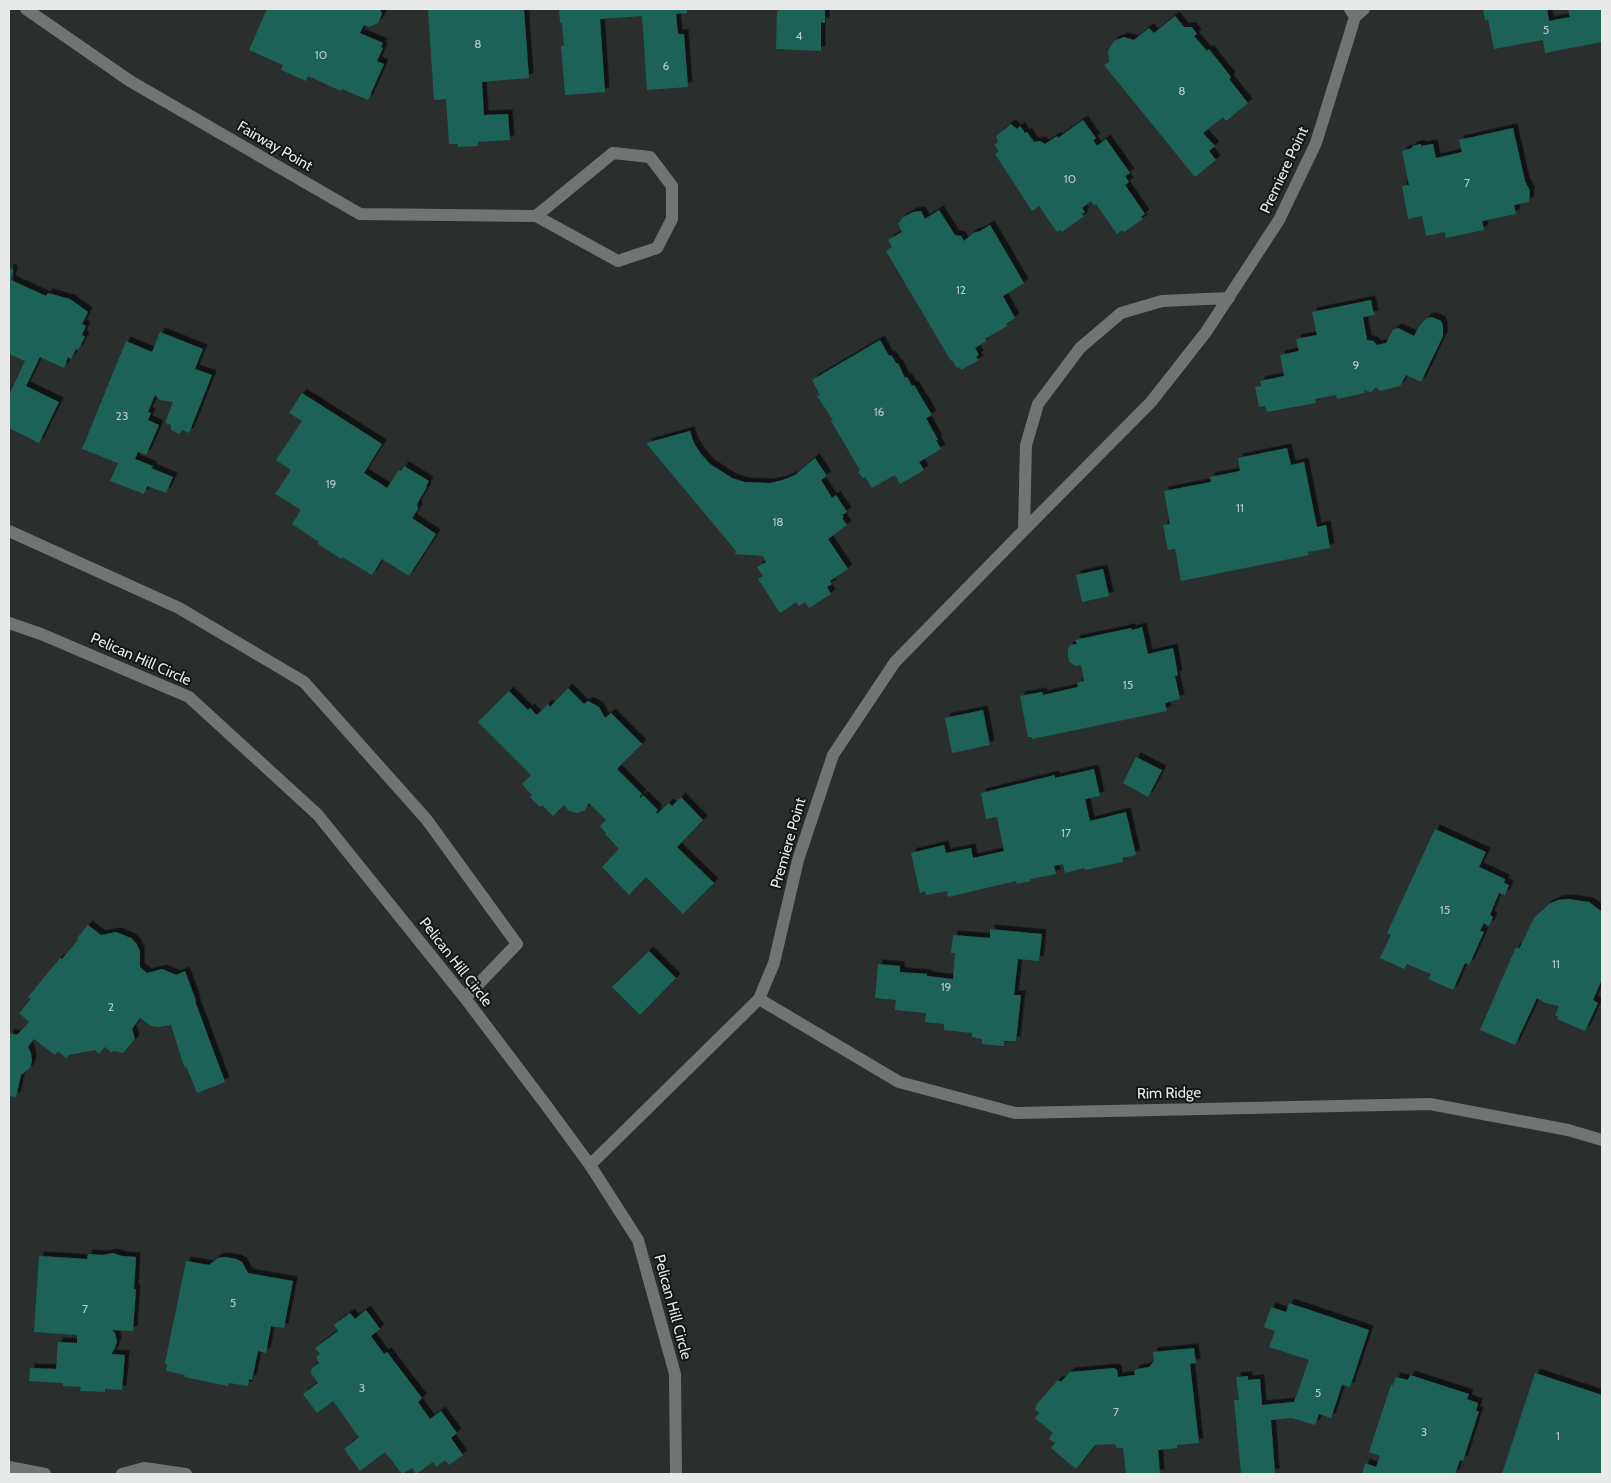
<svg xmlns="http://www.w3.org/2000/svg" width="1611" height="1483" font-family="Cabin,sans-serif">
  <style>
    .building { fill: #1d6257; filter: url(#shadow) }
    .lines { fill: none; stroke-linecap: round; stroke-linejoin: round }
    .minor { stroke: #727474; stroke-width: 12 }
    .labels { text-anchor: middle; stroke-width: 4; stroke-linejoin: round; paint-order: stroke }
    .number-label { font-size: 12px; fill: #b4c8c4 }
    .street-label { font-size: 15px; fill: #e7eae9; stroke: #141615 }
  </style>
  <defs>
    <filter id="shadow"><feDropShadow dx="4.5" dy="-4.5" stdDeviation="0" flood-color="#0009"/></filter>
  </defs>
  <rect width="100%" height="100%" fill="#2a2e2d"/>
  <path class="building" d="M 267,9 L 380,9 L 382,14 L 378,23 L 369,27 L 364,25 L 360,33 L 383,43 L 381,47 L 383,48 L 377,61 L 384,64 L 368,100 L 342,89 L 341,91 L 308,76 L 306,81 L 281,70 L 283,65 L 249,50 Z
    M 428,9 L 524,9 L 529,78 L 482,82 L 484,115 L 508,114 L 510,140 L 478,142 L 478,146 L 458,147 L 458,144 L 449,144 L 446,99 L 434,100 Z
    M 559,9 L 687,9 L 687,13 L 676,14 L 678,34 L 684,34 L 688,87 L 647,90 L 642,16 L 600,19 L 605,92 L 565,95 L 561,46 L 564,46 L 562,23 L 560,23 Z
    M 779,9 L 825,9 L 825,23 L 821,22 L 821,51 L 776,49 L 777,11 L 779,11 Z
    M 1483,9 L 1547,9 L 1549,21 L 1570,17 L 1568,9 L 1602,9 L 1602,42 L 1545,53 L 1543,40 L 1494,49 L 1488,19 L 1485,21 Z
    M 1175,16 L 1184,27 L 1192,27 L 1197,34 L 1194,36 L 1207,51 L 1209,49 L 1231,77 L 1229,79 L 1248,103 L 1226,121 L 1223,117 L 1203,133 L 1215,146 L 1209,151 L 1216,160 L 1195,177 L 1104,65 L 1109,62 L 1108,51 L 1114,41 L 1124,37 L 1134,40 L 1149,28 L 1154,33 Z
    M 1083,120 L 1096,138 L 1093,140 L 1097,146 L 1106,139 L 1130,173 L 1125,176 L 1129,182 L 1125,185 L 1145,214 L 1141,217 L 1143,219 L 1124,232 L 1122,230 L 1117,234 L 1096,204 L 1094,206 L 1091,201 L 1082,208 L 1085,212 L 1082,214 L 1084,216 L 1062,232 L 1060,230 L 1057,232 L 1039,206 L 1032,211 L 995,154 L 999,151 L 994,145 L 998,142 L 996,136 L 1011,124 L 1017,129 L 1020,126 L 1025,133 L 1027,132 L 1034,142 L 1040,141 L 1045,144 L 1057,136 L 1058,138 Z
    M 1513,128 L 1525,181 L 1530,191 L 1529,202 L 1514,205 L 1516,214 L 1482,221 L 1484,230 L 1446,238 L 1445,232 L 1426,236 L 1422,216 L 1408,219 L 1402,186 L 1409,185 L 1402,151 L 1412,148 L 1412,146 L 1421,144 L 1421,146 L 1433,144 L 1436,158 L 1462,152 L 1459,140 Z
    M 939,210 L 955,235 L 961,236 L 964,241 L 973,233 L 980,231 L 990,225 L 1024,283 L 1003,296 L 1015,318 L 1006,324 L 1007,326 L 985,339 L 986,341 L 975,348 L 979,355 L 976,357 L 979,360 L 961,370 L 960,367 L 957,368 L 952,360 L 951,361 L 886,251 L 892,247 L 888,240 L 902,232 L 898,224 L 902,218 L 913,212 L 921,211 L 925,219 Z
    M 9,268 L 13,270 L 11,280 L 46,296 L 48,293 L 70,299 L 88,312 L 82,324 L 86,326 L 82,335 L 85,337 L 78,350 L 76,349 L 71,359 L 68,357 L 64,368 L 40,357 L 26,386 L 59,402 L 39,443 L 9,428 L 9,395 L 25,361 L 9,354 Z
    M 1371,300 L 1374,315 L 1363,317 L 1367,340 L 1373,341 L 1377,345 L 1386,343 L 1393,330 L 1398,328 L 1414,336 L 1420,325 L 1427,318 L 1432,317 L 1441,321 L 1443,326 L 1443,336 L 1421,382 L 1406,375 L 1400,386 L 1380,391 L 1376,387 L 1371,392 L 1366,391 L 1364,389 L 1365,393 L 1337,399 L 1336,395 L 1315,399 L 1316,403 L 1267,412 L 1265,406 L 1259,407 L 1255,387 L 1261,386 L 1260,381 L 1284,376 L 1280,355 L 1299,351 L 1296,339 L 1317,335 L 1312,312 Z
    M 160,332 L 203,349 L 195,369 L 212,375 L 189,433 L 183,430 L 179,434 L 171,430 L 171,425 L 165,423 L 173,402 L 160,400 L 155,395 L 148,412 L 151,413 L 148,420 L 159,425 L 146,455 L 138,452 L 135,459 L 153,466 L 151,468 L 173,477 L 166,493 L 147,486 L 144,494 L 110,481 L 118,463 L 82,449 L 126,341 L 152,352 Z
    M 880,340 L 889,356 L 891,355 L 897,364 L 898,363 L 905,378 L 907,377 L 912,386 L 914,385 L 932,415 L 926,418 L 938,440 L 936,440 L 941,449 L 919,462 L 924,470 L 900,484 L 895,475 L 872,488 L 865,477 L 863,478 L 858,472 L 860,470 L 831,421 L 833,420 L 817,396 L 820,395 L 812,380 Z
    M 302,393 L 382,444 L 364,473 L 387,488 L 399,470 L 401,471 L 404,466 L 429,481 L 426,486 L 427,487 L 417,504 L 418,509 L 412,518 L 436,534 L 409,576 L 382,559 L 372,575 L 342,557 L 341,559 L 318,544 L 319,542 L 292,524 L 301,510 L 275,494 L 291,470 L 276,460 L 302,421 L 289,413 Z
    M 690,431 L 694,443 L 701,454 L 710,464 L 732,478 L 744,482 L 770,483 L 783,480 L 795,475 L 815,458 L 827,476 L 821,480 L 832,498 L 836,495 L 847,512 L 842,515 L 844,517 L 842,518 L 847,525 L 828,539 L 848,569 L 830,581 L 832,584 L 827,587 L 831,594 L 809,608 L 805,602 L 799,606 L 796,602 L 780,613 L 758,579 L 763,576 L 757,567 L 766,562 L 763,556 L 735,554 L 736,551 L 646,443 Z
    M 1287,448 L 1291,465 L 1304,462 L 1317,527 L 1326,525 L 1330,548 L 1308,552 L 1309,555 L 1181,581 L 1175,549 L 1168,550 L 1163,525 L 1170,524 L 1164,491 L 1211,482 L 1210,477 L 1240,471 L 1238,458 Z
    M 1103,569 L 1109,596 L 1082,602 L 1076,575 Z
    M 1142,627 L 1148,654 L 1173,648 L 1178,675 L 1175,676 L 1180,699 L 1165,703 L 1167,711 L 1032,739 L 1032,737 L 1028,737 L 1020,696 L 1042,692 L 1043,695 L 1078,687 L 1077,683 L 1084,681 L 1081,665 L 1075,666 L 1069,661 L 1068,657 L 1068,648 L 1070,645 L 1077,644 L 1075,640 L 1131,628 L 1132,630 Z
    M 568,688 L 584,704 L 588,701 L 599,707 L 605,718 L 611,713 L 642,744 L 617,769 L 642,794 L 639,797 L 641,798 L 643,795 L 658,810 L 656,812 L 657,814 L 669,803 L 672,806 L 681,797 L 703,820 L 677,847 L 714,883 L 683,914 L 646,877 L 629,895 L 602,867 L 619,849 L 605,834 L 606,833 L 600,826 L 606,820 L 589,803 L 585,810 L 577,813 L 569,811 L 564,805 L 553,816 L 542,805 L 540,807 L 530,797 L 532,795 L 522,784 L 531,775 L 478,722 L 509,691 L 528,710 L 530,708 L 537,715 L 548,704 L 550,707 Z
    M 983,710 L 990,745 L 952,753 L 945,718 Z
    M 1136,757 L 1162,770 L 1148,797 L 1123,783 Z
    M 1094,769 L 1100,796 L 1085,799 L 1090,821 L 1126,812 L 1136,855 L 1123,858 L 1123,862 L 1085,870 L 1084,868 L 1065,873 L 1063,864 L 1054,866 L 1056,874 L 1030,879 L 1031,881 L 1017,884 L 1016,881 L 948,897 L 947,891 L 926,895 L 925,891 L 920,893 L 911,853 L 944,845 L 946,853 L 971,848 L 973,858 L 1004,851 L 997,817 L 986,819 L 981,793 L 1055,775 L 1055,778 Z
    M 1435,829 L 1486,852 L 1479,867 L 1505,879 L 1504,883 L 1509,885 L 1505,895 L 1499,893 L 1490,915 L 1493,917 L 1489,926 L 1484,923 L 1480,931 L 1484,932 L 1469,965 L 1465,963 L 1453,990 L 1428,979 L 1431,974 L 1407,964 L 1404,969 L 1380,958 L 1391,935 L 1387,933 Z
    M 1568,899 L 1589,902 L 1602,912 L 1602,979 L 1593,1000 L 1598,1003 L 1585,1031 L 1557,1019 L 1558,1017 L 1555,1015 L 1559,1006 L 1545,1003 L 1537,998 L 1515,1045 L 1480,1030 L 1516,947 L 1519,949 L 1534,918 L 1549,904 L 1558,900 Z
    M 88,925 L 101,935 L 116,932 L 131,938 L 136,943 L 140,951 L 140,967 L 147,973 L 162,969 L 176,975 L 185,971 L 196,1001 L 195,1001 L 225,1082 L 197,1093 L 187,1068 L 184,1066 L 171,1025 L 158,1027 L 151,1026 L 140,1018 L 132,1029 L 135,1039 L 123,1053 L 113,1051 L 112,1053 L 105,1047 L 99,1054 L 95,1050 L 69,1055 L 66,1058 L 58,1051 L 55,1055 L 34,1039 L 28,1047 L 31,1053 L 32,1061 L 30,1068 L 21,1075 L 16,1097 L 9,1096 L 9,1033 L 17,1035 L 29,1022 L 19,1013 L 31,999 L 28,997 L 60,958 L 62,959 L 78,940 L 77,938 Z
    M 990,929 L 1042,934 L 1039,961 L 1018,959 L 1014,995 L 1021,995 L 1016,1041 L 1004,1041 L 1004,1046 L 982,1044 L 982,1039 L 972,1037 L 972,1033 L 944,1030 L 944,1024 L 925,1022 L 926,1013 L 895,1010 L 896,1000 L 875,998 L 878,964 L 900,966 L 900,972 L 927,974 L 927,976 L 953,979 L 955,953 L 951,953 L 953,935 L 990,938 Z
    M 649,951 L 676,978 L 640,1015 L 612,987 Z
    M 113,1253 L 122,1256 L 136,1257 L 134,1289 L 136,1289 L 133,1331 L 112,1330 L 115,1333 L 117,1342 L 114,1350 L 111,1354 L 125,1355 L 122,1390 L 105,1389 L 105,1392 L 80,1391 L 81,1387 L 63,1386 L 63,1383 L 29,1381 L 30,1368 L 56,1369 L 58,1342 L 77,1343 L 77,1335 L 34,1332 L 39,1256 L 87,1259 L 88,1254 L 103,1255 Z
    M 225,1257 L 236,1259 L 242,1262 L 248,1273 L 293,1281 L 284,1328 L 271,1326 L 266,1353 L 258,1351 L 252,1380 L 249,1379 L 248,1386 L 229,1383 L 228,1386 L 184,1377 L 185,1375 L 166,1371 L 167,1364 L 165,1363 L 186,1261 L 209,1265 L 218,1258 Z
    M 1289,1303 L 1369,1330 L 1350,1387 L 1342,1385 L 1331,1418 L 1319,1414 L 1315,1425 L 1292,1418 L 1271,1420 L 1275,1473 L 1241,1474 L 1234,1400 L 1239,1400 L 1236,1377 L 1248,1376 L 1248,1380 L 1260,1379 L 1262,1405 L 1294,1402 L 1309,1360 L 1269,1347 L 1275,1331 L 1264,1327 L 1271,1307 L 1286,1312 Z
    M 366,1310 L 380,1329 L 371,1336 L 384,1354 L 387,1352 L 422,1398 L 418,1402 L 430,1419 L 441,1411 L 457,1433 L 451,1438 L 463,1455 L 449,1465 L 445,1460 L 436,1467 L 433,1462 L 416,1474 L 412,1468 L 402,1474 L 385,1452 L 360,1471 L 344,1449 L 359,1437 L 333,1401 L 317,1413 L 303,1394 L 318,1383 L 311,1373 L 312,1368 L 319,1363 L 316,1357 L 320,1354 L 315,1348 L 338,1331 L 334,1325 L 350,1313 L 355,1319 Z
    M 1194,1348 L 1196,1363 L 1190,1364 L 1199,1443 L 1177,1445 L 1177,1448 L 1158,1450 L 1160,1474 L 1126,1474 L 1123,1448 L 1117,1448 L 1115,1444 L 1095,1445 L 1076,1469 L 1051,1448 L 1055,1443 L 1049,1439 L 1053,1433 L 1035,1418 L 1039,1413 L 1035,1409 L 1037,1404 L 1058,1380 L 1061,1382 L 1070,1372 L 1114,1368 L 1117,1370 L 1118,1377 L 1135,1375 L 1134,1371 L 1137,1369 L 1149,1367 L 1154,1361 L 1153,1352 Z
    M 1535,1373 L 1602,1395 L 1602,1474 L 1502,1474 Z
    M 1410,1375 L 1469,1394 L 1467,1399 L 1478,1403 L 1476,1411 L 1479,1411 L 1463,1461 L 1460,1460 L 1455,1474 L 1362,1474 L 1365,1463 L 1376,1467 L 1380,1456 L 1369,1452 L 1391,1385 L 1393,1385 L 1396,1377 L 1408,1380 Z"/>
  <g class="lines">
    <path class="minor" d="M 26,9 L 130,81 L 360,214 L 536,216 L 618,261 L 657,248 L 672,219 L 672,186 L 650,157 L 613,153 L 536,216
      M 1350,9 L 1355,17 L 1364,9
      M 1024,529 L 1026,445 L 1038,404 L 1080,348 L 1121,313 L 1162,301 L 1229,298
      M 9,531 L 179,608 L 304,682 L 427,820 L 517,944 L 465,998
      M 9,623 L 41,634 L 189,697 L 318,815 L 465,998 L 546,1105 L 590,1165 L 638,1240 L 675,1374 L 676,1474
      M 759,999 L 899,1082 L 1015,1113 L 1430,1104 L 1568,1130 L 1602,1140
      M 590,1165 L 759,999 L 774,963 L 798,860 L 833,755 L 895,662 L 1033,521 L 1151,402 L 1206,332 L 1279,220 L 1316,143 L 1355,17
      M 9,1467 L 45,1474
      M 122,1474 L 144,1468 L 186,1474"/>
  </g>
  <g class="labels">
    <g class="number-label">
      <text x="1546" y="34">5</text>
      <text x="799" y="40">4</text>
      <text x="478" y="48">8</text>
      <text x="321" y="59">10</text>
      <text x="666" y="70">6</text>
      <text x="1182" y="95">8</text>
      <text x="1070" y="183">10</text>
      <text x="1467" y="187">7</text>
      <text x="961" y="294">12</text>
      <text x="1356" y="369">9</text>
      <text x="879" y="416">16</text>
      <text x="122" y="420">23</text>
      <text x="331" y="488">19</text>
      <text x="1240" y="512">11</text>
      <text x="778" y="526">18</text>
      <text x="1128" y="689">15</text>
      <text x="1066" y="837">17</text>
      <text x="1445" y="914">15</text>
      <text x="1556" y="968">11</text>
      <text x="946" y="991">19</text>
      <text x="111" y="1011">2</text>
      <text x="233" y="1307">5</text>
      <text x="85" y="1313">7</text>
      <text x="362" y="1392">3</text>
      <text x="1318" y="1397">5</text>
      <text x="1116" y="1416">7</text>
      <text x="1424" y="1436">3</text>
      <text x="1558" y="1440">1</text>
    </g>
    <g class="street-label">
      <text transform="translate(275 146) rotate(30)" y="5">Fairway Point</text>
      <text transform="translate(1284 170) rotate(-65)" y="5">Premiere Point</text>
      <text transform="translate(141 659) rotate(24)" y="5">Pelican Hill Circle</text>
      <text transform="translate(788 843) rotate(-74)" y="5">Premiere Point</text>
      <text transform="translate(456 962) rotate(52)" y="5">Pelican Hill Circle</text>
      <text transform="translate(1169 1093) rotate(-1)" y="5">Rim Ridge</text>
      <text transform="translate(673 1307) rotate(75)" y="5">Pelican Hill Circle</text>
    </g>
  </g>
  <rect width="1611" height="1483" fill="none" stroke="#e7eae9" stroke-width="20"/>
</svg>
